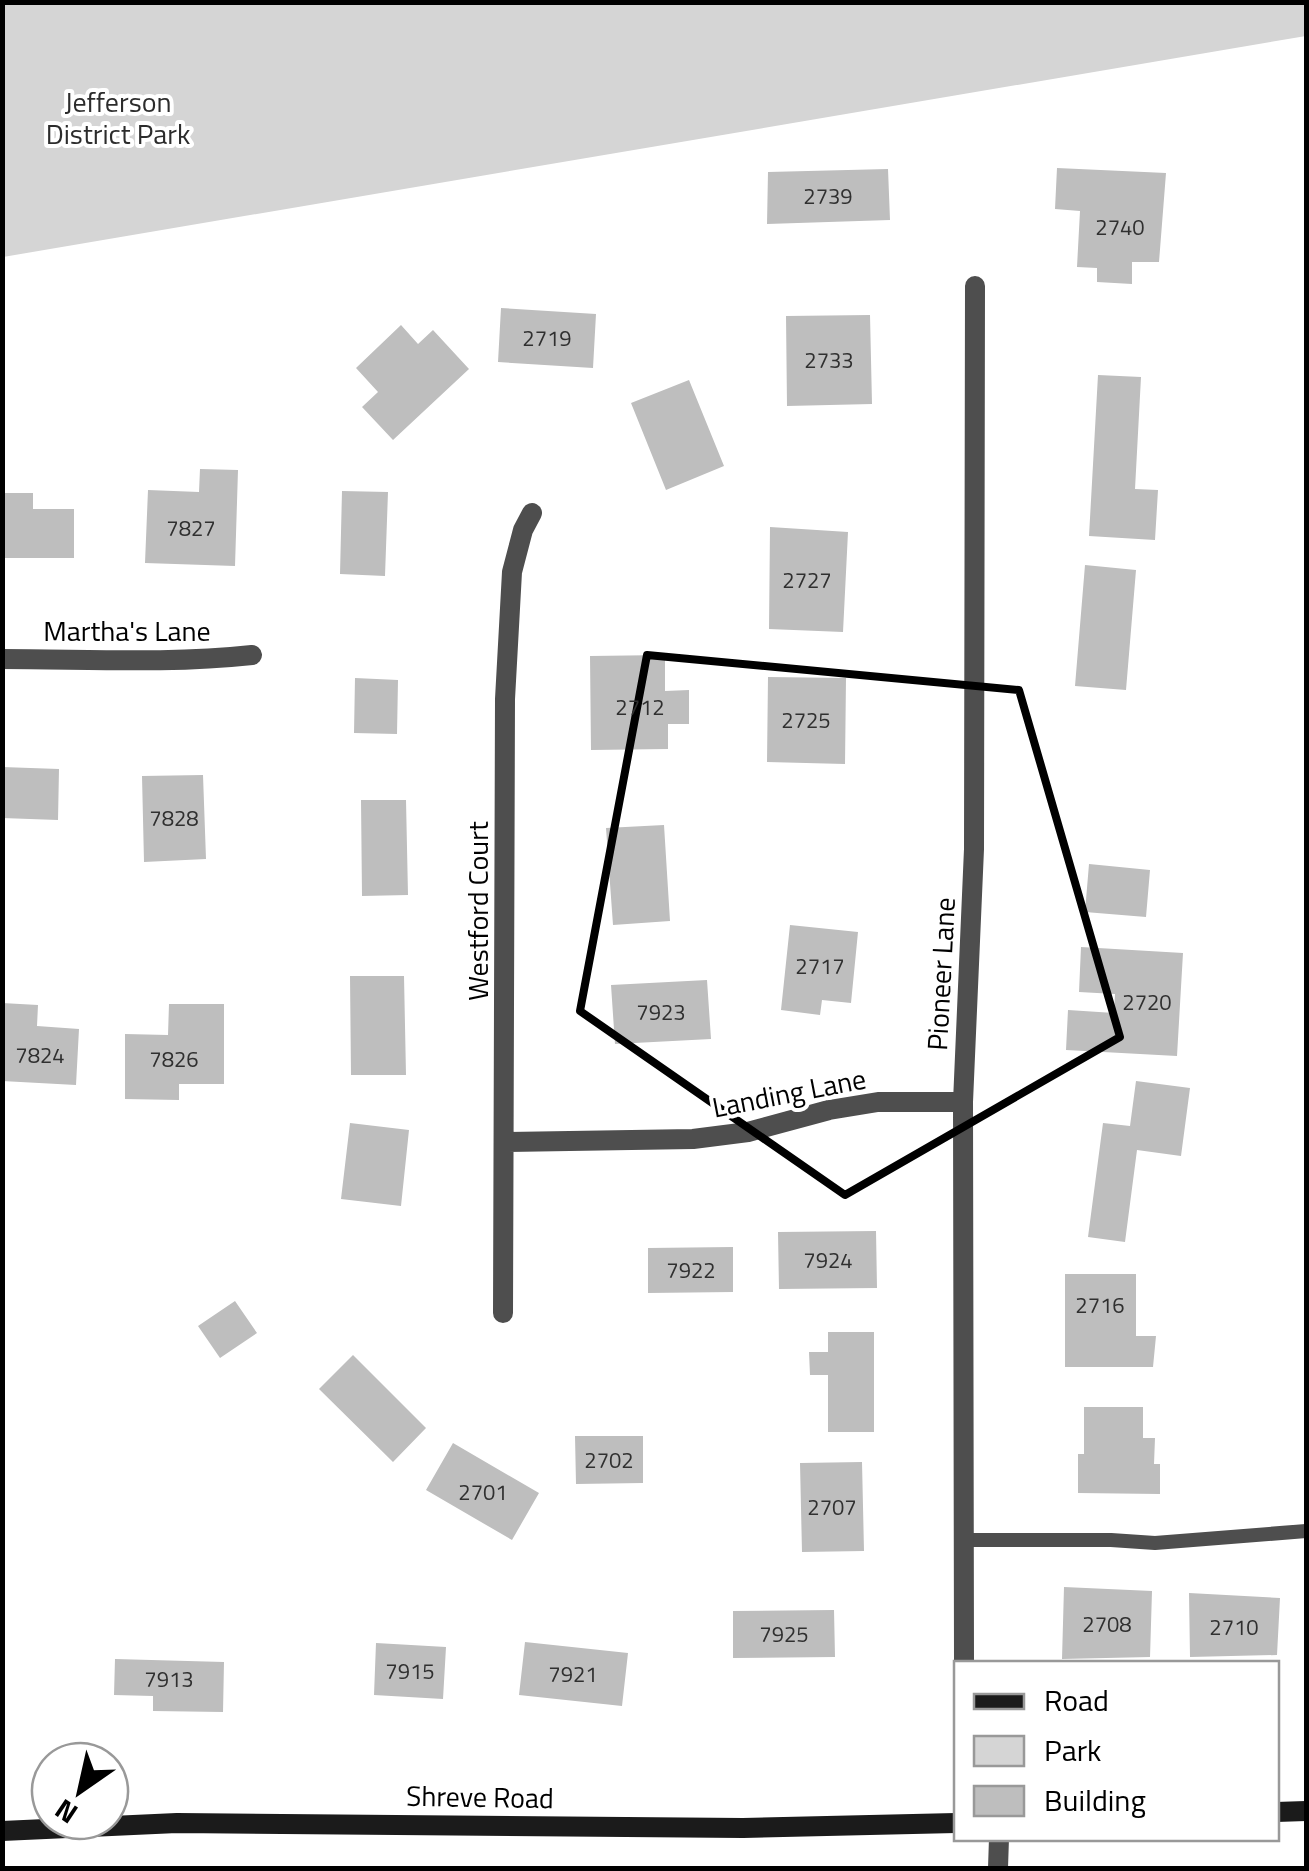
<svg xmlns="http://www.w3.org/2000/svg" width="1309" height="1871" font-family="'Titillium Web',sans-serif">
  <style>
    .green { fill: #d5d5d5 }
    .building { fill: #bebebe }
    .lines { fill: none; stroke-linecap: round; stroke-linejoin: round }
    .service { stroke: #4e4e4e; stroke-width: 14 }
    .minor { stroke: #4e4e4e; stroke-width: 20 }
    .secondary { stroke: #1b1b1b; stroke-width: 20 }
    .marked { fill: none; stroke: #000; stroke-width: 8; stroke-linejoin: round }
    .labels { text-anchor: middle; stroke-width: 8; stroke-linejoin: round; paint-order: stroke }
    .number-label { font-size: 22px; fill: #303030 }
    .park-label { font-size: 28px; fill: #2c2c2c; stroke: #fff }
    .street-label { font-size: 28px; fill: #000; stroke: #fff }
  </style>
  <rect width="100%" height="100%" fill="#fff"/>
  <path class="green" d="M 3,2 L 1306,2 L 1306,36 L 3,257 Z"/>
  <path class="building" d="M 1057,168 L 1166,173 L 1159,262 L 1132,262 L 1132,284 L 1097,282 L 1097,268 L 1077,267 L 1080,211 L 1055,209 Z
    M 888,169 L 890,220 L 767,224 L 768,172 Z
    M 501,308 L 596,314 L 593,368 L 498,362 Z
    M 870,315 L 872,404 L 787,406 L 786,316 Z
    M 401,325 L 418,344 L 433,330 L 469,369 L 393,440 L 362,407 L 378,392 L 356,368 Z
    M 1098,375 L 1141,377 L 1135,489 L 1158,490 L 1155,540 L 1089,536 Z
    M 689,380 L 724,466 L 666,490 L 631,403 Z
    M 200,469 L 238,470 L 235,566 L 145,563 L 148,490 L 199,492 Z
    M 342,491 L 388,492 L 385,576 L 340,574 Z
    M 2,493 L 33,493 L 33,509 L 74,509 L 74,558 L 2,558 Z
    M 770,527 L 848,532 L 843,632 L 769,629 Z
    M 1085,565 L 1136,570 L 1126,690 L 1075,686 Z
    M 665,655 L 665,691 L 689,690 L 689,724 L 668,724 L 668,749 L 591,750 L 590,656 Z
    M 768,677 L 846,678 L 845,764 L 767,762 Z
    M 355,678 L 398,680 L 397,734 L 354,733 Z
    M 2,767 L 59,769 L 58,820 L 2,818 Z
    M 203,775 L 206,859 L 144,862 L 142,776 Z
    M 361,800 L 406,800 L 408,895 L 362,896 Z
    M 664,825 L 670,921 L 613,925 L 606,828 Z
    M 1089,864 L 1150,870 L 1146,917 L 1085,912 Z
    M 790,925 L 858,932 L 851,1003 L 822,1000 L 820,1015 L 781,1010 Z
    M 1081,947 L 1183,953 L 1177,1056 L 1066,1050 L 1068,1010 L 1114,1013 L 1115,994 L 1079,992 Z
    M 350,976 L 404,976 L 406,1075 L 351,1075 Z
    M 707,980 L 711,1039 L 615,1044 L 611,985 Z
    M 2,1003 L 38,1005 L 37,1026 L 79,1029 L 76,1085 L 2,1081 Z
    M 169,1004 L 224,1004 L 224,1084 L 179,1084 L 179,1100 L 125,1099 L 125,1034 L 168,1035 Z
    M 1136,1081 L 1190,1088 L 1181,1156 L 1137,1150 L 1125,1242 L 1088,1237 L 1103,1123 L 1130,1126 Z
    M 350,1123 L 409,1130 L 401,1206 L 341,1199 Z
    M 876,1231 L 877,1288 L 779,1289 L 778,1232 Z
    M 733,1247 L 733,1292 L 648,1293 L 648,1248 Z
    M 1065,1274 L 1136,1274 L 1136,1336 L 1156,1336 L 1153,1367 L 1065,1367 Z
    M 235,1301 L 257,1333 L 220,1358 L 198,1326 Z
    M 828,1332 L 874,1332 L 874,1432 L 828,1432 L 828,1375 L 810,1375 L 809,1352 L 828,1352 Z
    M 353,1355 L 426,1428 L 393,1462 L 319,1389 Z
    M 1084,1407 L 1143,1407 L 1143,1438 L 1155,1438 L 1154,1464 L 1160,1464 L 1160,1494 L 1078,1493 L 1078,1454 L 1084,1454 Z
    M 575,1436 L 643,1436 L 643,1483 L 576,1484 Z
    M 453,1443 L 539,1493 L 512,1540 L 426,1490 Z
    M 862,1462 L 864,1551 L 802,1552 L 800,1463 Z
    M 1064,1587 L 1152,1591 L 1150,1657 L 1062,1659 Z
    M 1189,1593 L 1280,1598 L 1277,1655 L 1190,1657 Z
    M 834,1610 L 835,1657 L 733,1658 L 733,1611 Z
    M 525,1642 L 628,1653 L 622,1706 L 519,1695 Z
    M 376,1643 L 446,1647 L 443,1699 L 374,1695 Z
    M 115,1659 L 224,1662 L 223,1712 L 153,1711 L 153,1696 L 114,1695 Z"/>
  <g class="lines">
    <path class="service" d="M 964,1540 L 1111,1540 L 1155,1543 L 1306,1531"/>
    <path class="minor" d="M 2,659 C 87,659 168,664 252,655
      M 505,1142 L 693,1139 L 748,1132 L 829,1110 L 878,1102 L 963,1102
      M 503,1313 L 505,699 L 512,572 L 523,530 L 532,513
      M 964,1664 L 963,1102 L 974,849 L 975,286
      M 998,1868 L 999,1838"/>
    <path class="secondary" d="M 1276,1812 L 1306,1811
      M 2,1831 L 177,1823 L 743,1828 L 956,1823"/>
  </g>
  <path class="marked" d="M 647,655 L 1019,690 L 1120,1037 L 845,1195 L 580,1011 Z"/>
  <g class="labels">
    <g class="number-label">
      <text x="828" y="204">2739</text>
      <text x="1120" y="235">2740</text>
      <text x="547" y="346">2719</text>
      <text x="829" y="368">2733</text>
      <text x="191" y="536">7827</text>
      <text x="807" y="588">2727</text>
      <text x="640" y="715">2712</text>
      <text x="806" y="728">2725</text>
      <text x="174" y="826">7828</text>
      <text x="820" y="974">2717</text>
      <text x="1147" y="1010">2720</text>
      <text x="661" y="1020">7923</text>
      <text x="40" y="1063">7824</text>
      <text x="174" y="1067">7826</text>
      <text x="828" y="1268">7924</text>
      <text x="691" y="1278">7922</text>
      <text x="1100" y="1313">2716</text>
      <text x="609" y="1468">2702</text>
      <text x="483" y="1500">2701</text>
      <text x="832" y="1515">2707</text>
      <text x="1107" y="1632">2708</text>
      <text x="1234" y="1635">2710</text>
      <text x="784" y="1642">7925</text>
      <text x="410" y="1679">7915</text>
      <text x="573" y="1682">7921</text>
      <text x="169" y="1687">7913</text>
    </g>
    <g class="park-label">
      <text x="118" y="112">Jefferson<tspan x="118" dy="32">District Park</tspan></text>
    </g>
    <g class="street-label">
      <text x="127" y="641">Martha's Lane</text>
      <text transform="translate(478 911) rotate(-90)" y="10">Westford Court</text>
      <text transform="translate(941 974) rotate(-87)" y="10">Pioneer Lane</text>
      <text transform="translate(789 1093) rotate(-11)" y="10">Landing Lane</text>
      <text transform="translate(480 1797) rotate(1)" y="10">Shreve Road</text>
    </g>
  </g>
  <rect width="1309" height="1871" fill="none" stroke="#000000" stroke-width="10"/>
  <rect x="954" y="1661" width="325" height="180" fill="#ffffff" stroke="#999999" stroke-width="2.5"/>
  <rect x="974" y="1694" width="50" height="15" fill="#1b1b1b" stroke="#999999" stroke-width="2.5"/>
  <text x="1044" y="1711" font-size="30" fill="#000000">Road</text>
  <rect x="974" y="1736" width="50" height="30" fill="#d5d5d5" stroke="#999999" stroke-width="2.5"/>
  <text x="1044" y="1761" font-size="30" fill="#000000">Park</text>
  <rect x="974" y="1786" width="50" height="30" fill="#bebebe" stroke="#999999" stroke-width="2.5"/>
  <text x="1044" y="1811" font-size="30" fill="#000000">Building</text>
  <g transform="translate(80 1791) rotate(214)"><circle r="48" fill="#ffffff" stroke="#999999" stroke-width="2.5"/>
  <path d="M0-8L18 38L0 25L-18 38Z" fill="#000000"/>
  <text y="-15" font-size="28" font-weight="bold" text-anchor="middle" fill="#000000">N</text>
  </g>
</svg>
